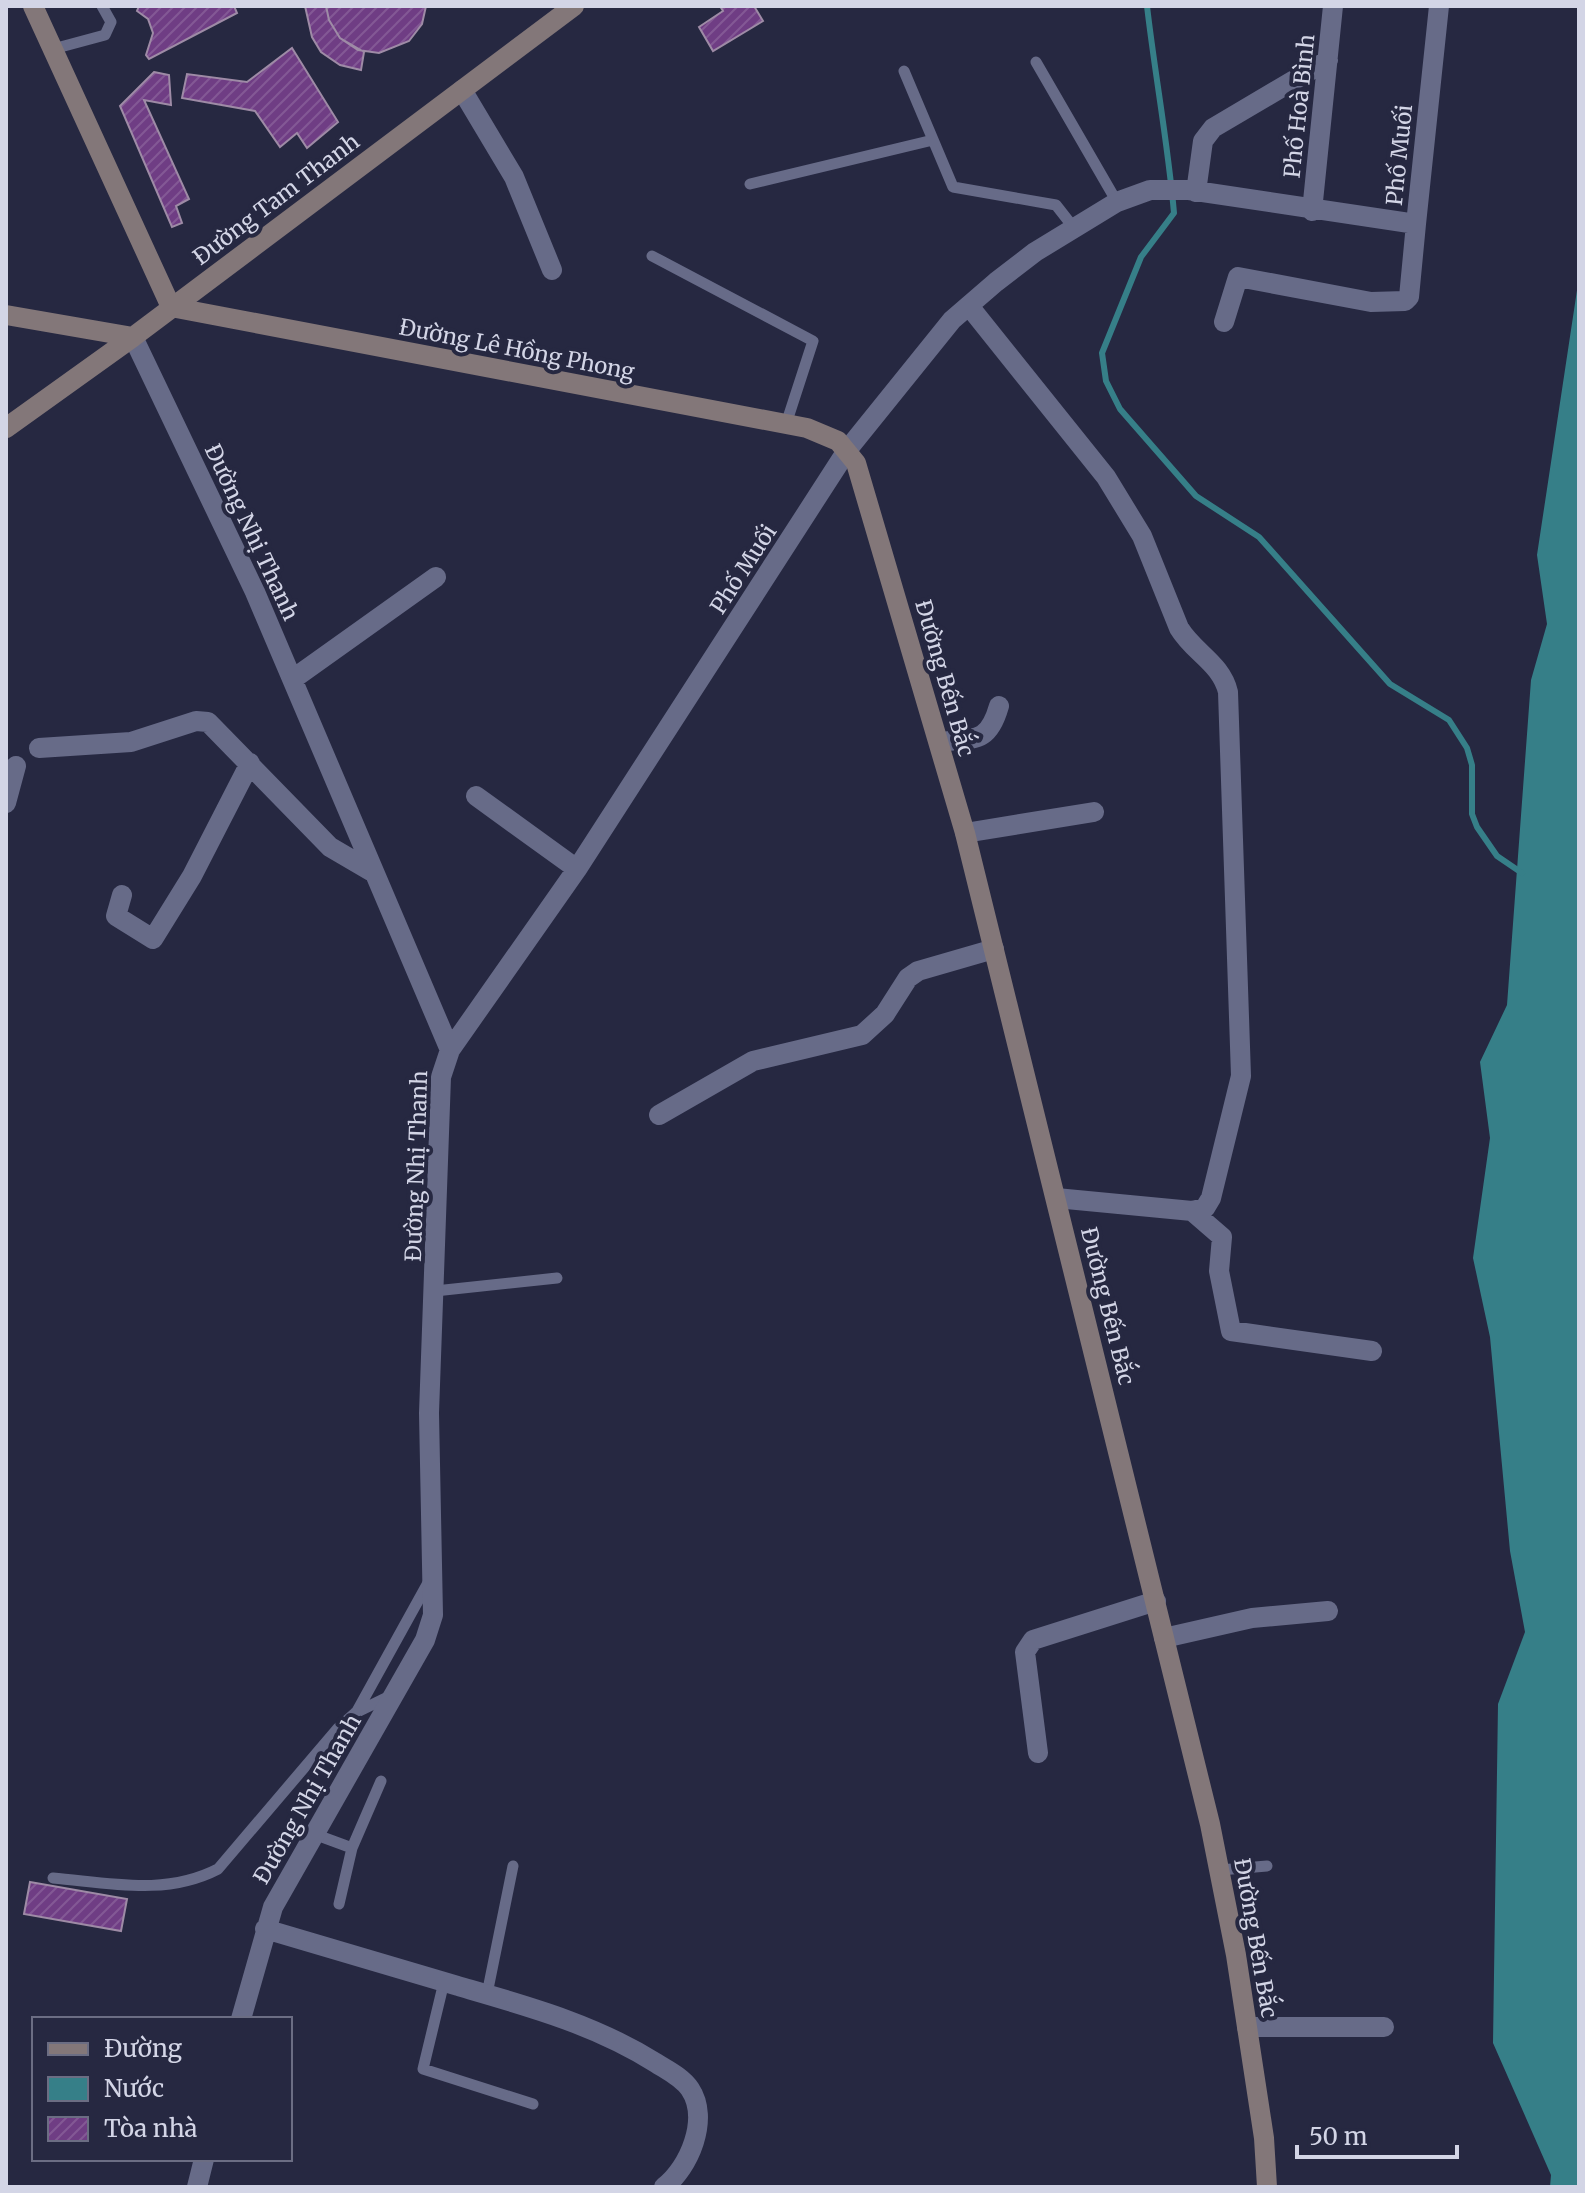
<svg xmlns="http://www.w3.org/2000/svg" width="1585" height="2193" font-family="Merriweather,serif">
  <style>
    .water { fill: #367f88 }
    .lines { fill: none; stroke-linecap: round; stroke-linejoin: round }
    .stream { stroke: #367f88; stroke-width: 6 }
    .building { fill: url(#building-hatch); stroke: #9e8ba6; stroke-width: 2 }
    .lane { stroke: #676b88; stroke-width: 11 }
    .street { stroke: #676b88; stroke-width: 20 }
    .secondary { stroke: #837779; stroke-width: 20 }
    .labels { text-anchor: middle; stroke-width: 8; stroke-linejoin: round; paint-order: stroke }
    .street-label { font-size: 22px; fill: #d3d5e6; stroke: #262841 }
  </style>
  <defs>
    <pattern id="building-hatch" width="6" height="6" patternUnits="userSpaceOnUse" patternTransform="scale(2)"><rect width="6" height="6" fill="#6f3d84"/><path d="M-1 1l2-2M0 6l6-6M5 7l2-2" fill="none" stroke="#835895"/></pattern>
  </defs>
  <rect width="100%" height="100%" fill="#262841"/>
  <path class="water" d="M 1579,277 L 1579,2187 L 1550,2187 L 1551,2175 L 1493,2043 L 1498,1704 L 1525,1632 L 1510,1551 L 1490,1337 L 1473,1258 L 1490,1138 L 1480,1062 L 1507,1005 L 1531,680 L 1547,624 L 1537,555 Z"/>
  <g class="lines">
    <path class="stream" d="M 1147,6 C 1155,75 1168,144 1174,213 L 1141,257 L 1102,353 L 1106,381 L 1120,409 L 1196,496 L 1259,537 L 1390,684 L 1449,720 L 1467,748 L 1472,765 L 1472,814 L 1477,827 L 1497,856 L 1522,873"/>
  </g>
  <path class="building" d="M 139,6 L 234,6 L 237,13 L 149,59 L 146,55 L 153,33 L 148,19 L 137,11 Z
    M 305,6 L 326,6 L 329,20 L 340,38 L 364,52 L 361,70 L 340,65 L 321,52 L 312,37 Z
    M 326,6 L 426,6 L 422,24 L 409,41 L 379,53 L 358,50 L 340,38 L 329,20 Z
    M 720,6 L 754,6 L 763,21 L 713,51 L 699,27 L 723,11 Z
    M 292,48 L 338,122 L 307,148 L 297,133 L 280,147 L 255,111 L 182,98 L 187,74 L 247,82 Z
    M 154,72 L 169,75 L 171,105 L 144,100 L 189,199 L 176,206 L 182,223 L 172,227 L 120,106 Z
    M 30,1882 L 127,1899 L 121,1931 L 24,1914 Z"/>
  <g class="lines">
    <path class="lane" d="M 53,49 L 105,35 L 111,22 L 102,6
      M 1036,62 L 1117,202
      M 904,71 L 953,187 L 1056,205 L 1074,228
      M 750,184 L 933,140
      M 652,256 L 813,341 L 786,424
      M 435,1291 L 557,1278
      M 356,1713 L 429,1581
      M 314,1834 L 352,1848 L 339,1904
      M 352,1848 L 381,1781
      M 1220,1870 L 1267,1866
      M 53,1878 C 110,1883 166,1896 218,1869 L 338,1728 L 355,1713 L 390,1696
      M 444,1982 L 423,2069 L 533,2104
      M 487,1994 L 513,1866"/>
    <path class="street" d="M 462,90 L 514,177 L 552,270
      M 1196,192 L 1203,141 L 1213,128 L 1328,60
      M 1312,211 L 1333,6
      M 969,306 L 1106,477 L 1142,536 L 1179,628 C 1194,653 1221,663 1228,692 L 1241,1076 L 1211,1198 L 1205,1208 L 1192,1211 L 1056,1198
      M 1224,322 L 1238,277 L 1371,302 L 1405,301 L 1409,297 L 1416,224
      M 133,337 L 255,592 L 450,1050 L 441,1077 L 429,1413 L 433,1615 L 425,1640 L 273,1907 L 241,2019
      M 293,679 L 436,577
      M 939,742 C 975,738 988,744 999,706
      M 39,748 L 131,742 L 196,721 L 208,722 L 330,847 L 371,871
      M 476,796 L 577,869
      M 6,803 L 16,766
      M 965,833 L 1094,812
      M 122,895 L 116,916 L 153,939 L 192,876 L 250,763
      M 450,1050 L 577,869 L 848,449 L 952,320 L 996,282 L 1035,252 L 1117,202 L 1150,190 L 1189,190 L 1416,224 L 1439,6
      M 659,1115 L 753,1061 L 862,1035 L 885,1014 L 908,978 L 918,971 L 994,949
      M 1192,1211 L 1222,1237 L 1219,1271 L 1231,1331 L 1372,1351
      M 1164,1638 L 1252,1618 L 1328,1611
      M 1038,1753 L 1025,1652 L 1033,1640 L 1156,1601
      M 265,1929 C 330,1948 394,1967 458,1986 C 527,2006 594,2024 656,2063 C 667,2070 682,2077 690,2089 C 710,2119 689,2168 664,2187
      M 1247,2027 L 1384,2027
      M 197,2187 L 204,2159"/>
    <path class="secondary" d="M 33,6 L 171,307 L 807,428 L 838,441 L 856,463 L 965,833 L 1210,1824 L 1236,1955 L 1264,2138 L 1267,2187
      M 6,315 L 133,337
      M 6,428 L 133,337 L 574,6"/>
  </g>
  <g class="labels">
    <g class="street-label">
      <text transform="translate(1299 106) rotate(-84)" y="8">Phố Hoà Bình</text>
      <text transform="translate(1399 155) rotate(-84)" y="8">Phố Muối</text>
      <text transform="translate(276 199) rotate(-37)" y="8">Đường Tam Thanh</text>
      <text transform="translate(517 349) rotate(11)" y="8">Đường Lê Hồng Phong</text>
      <text transform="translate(252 532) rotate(65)" y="8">Đường Nhị Thanh</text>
      <text transform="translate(743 569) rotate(-57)" y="8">Phố Muối</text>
      <text transform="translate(945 678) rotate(74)" y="8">Đường Bến Bắc</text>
      <text transform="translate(416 1166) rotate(-88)" y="8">Đường Nhị Thanh</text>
      <text transform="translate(1108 1306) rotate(76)" y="8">Đường Bến Bắc</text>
      <text transform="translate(307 1799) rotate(-60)" y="8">Đường Nhị Thanh</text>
      <text transform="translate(1256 1938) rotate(80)" y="8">Đường Bến Bắc</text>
    </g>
  </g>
  <rect width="1585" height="2193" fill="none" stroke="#d3d5e6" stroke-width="16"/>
  <rect x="32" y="2017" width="260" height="144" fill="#262841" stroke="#6b6d83" stroke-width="2"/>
  <rect x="48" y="2043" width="40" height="12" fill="#837779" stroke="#6b6d83" stroke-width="2"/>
  <text x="104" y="2057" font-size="24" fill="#d3d5e6">Đường</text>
  <rect x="48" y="2077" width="40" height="24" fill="#367f88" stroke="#6b6d83" stroke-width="2"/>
  <text x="104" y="2097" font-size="24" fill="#d3d5e6">Nước</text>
  <rect x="48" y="2117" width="40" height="24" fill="url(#building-hatch)" stroke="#6b6d83" stroke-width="2"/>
  <text x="104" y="2137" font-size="24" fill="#d3d5e6">Tòa nhà</text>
  <path d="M1297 2145v12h160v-12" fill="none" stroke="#d3d5e6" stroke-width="4"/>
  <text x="1309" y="2145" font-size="24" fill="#d3d5e6" stroke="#262841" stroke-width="6" paint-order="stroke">50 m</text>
</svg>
